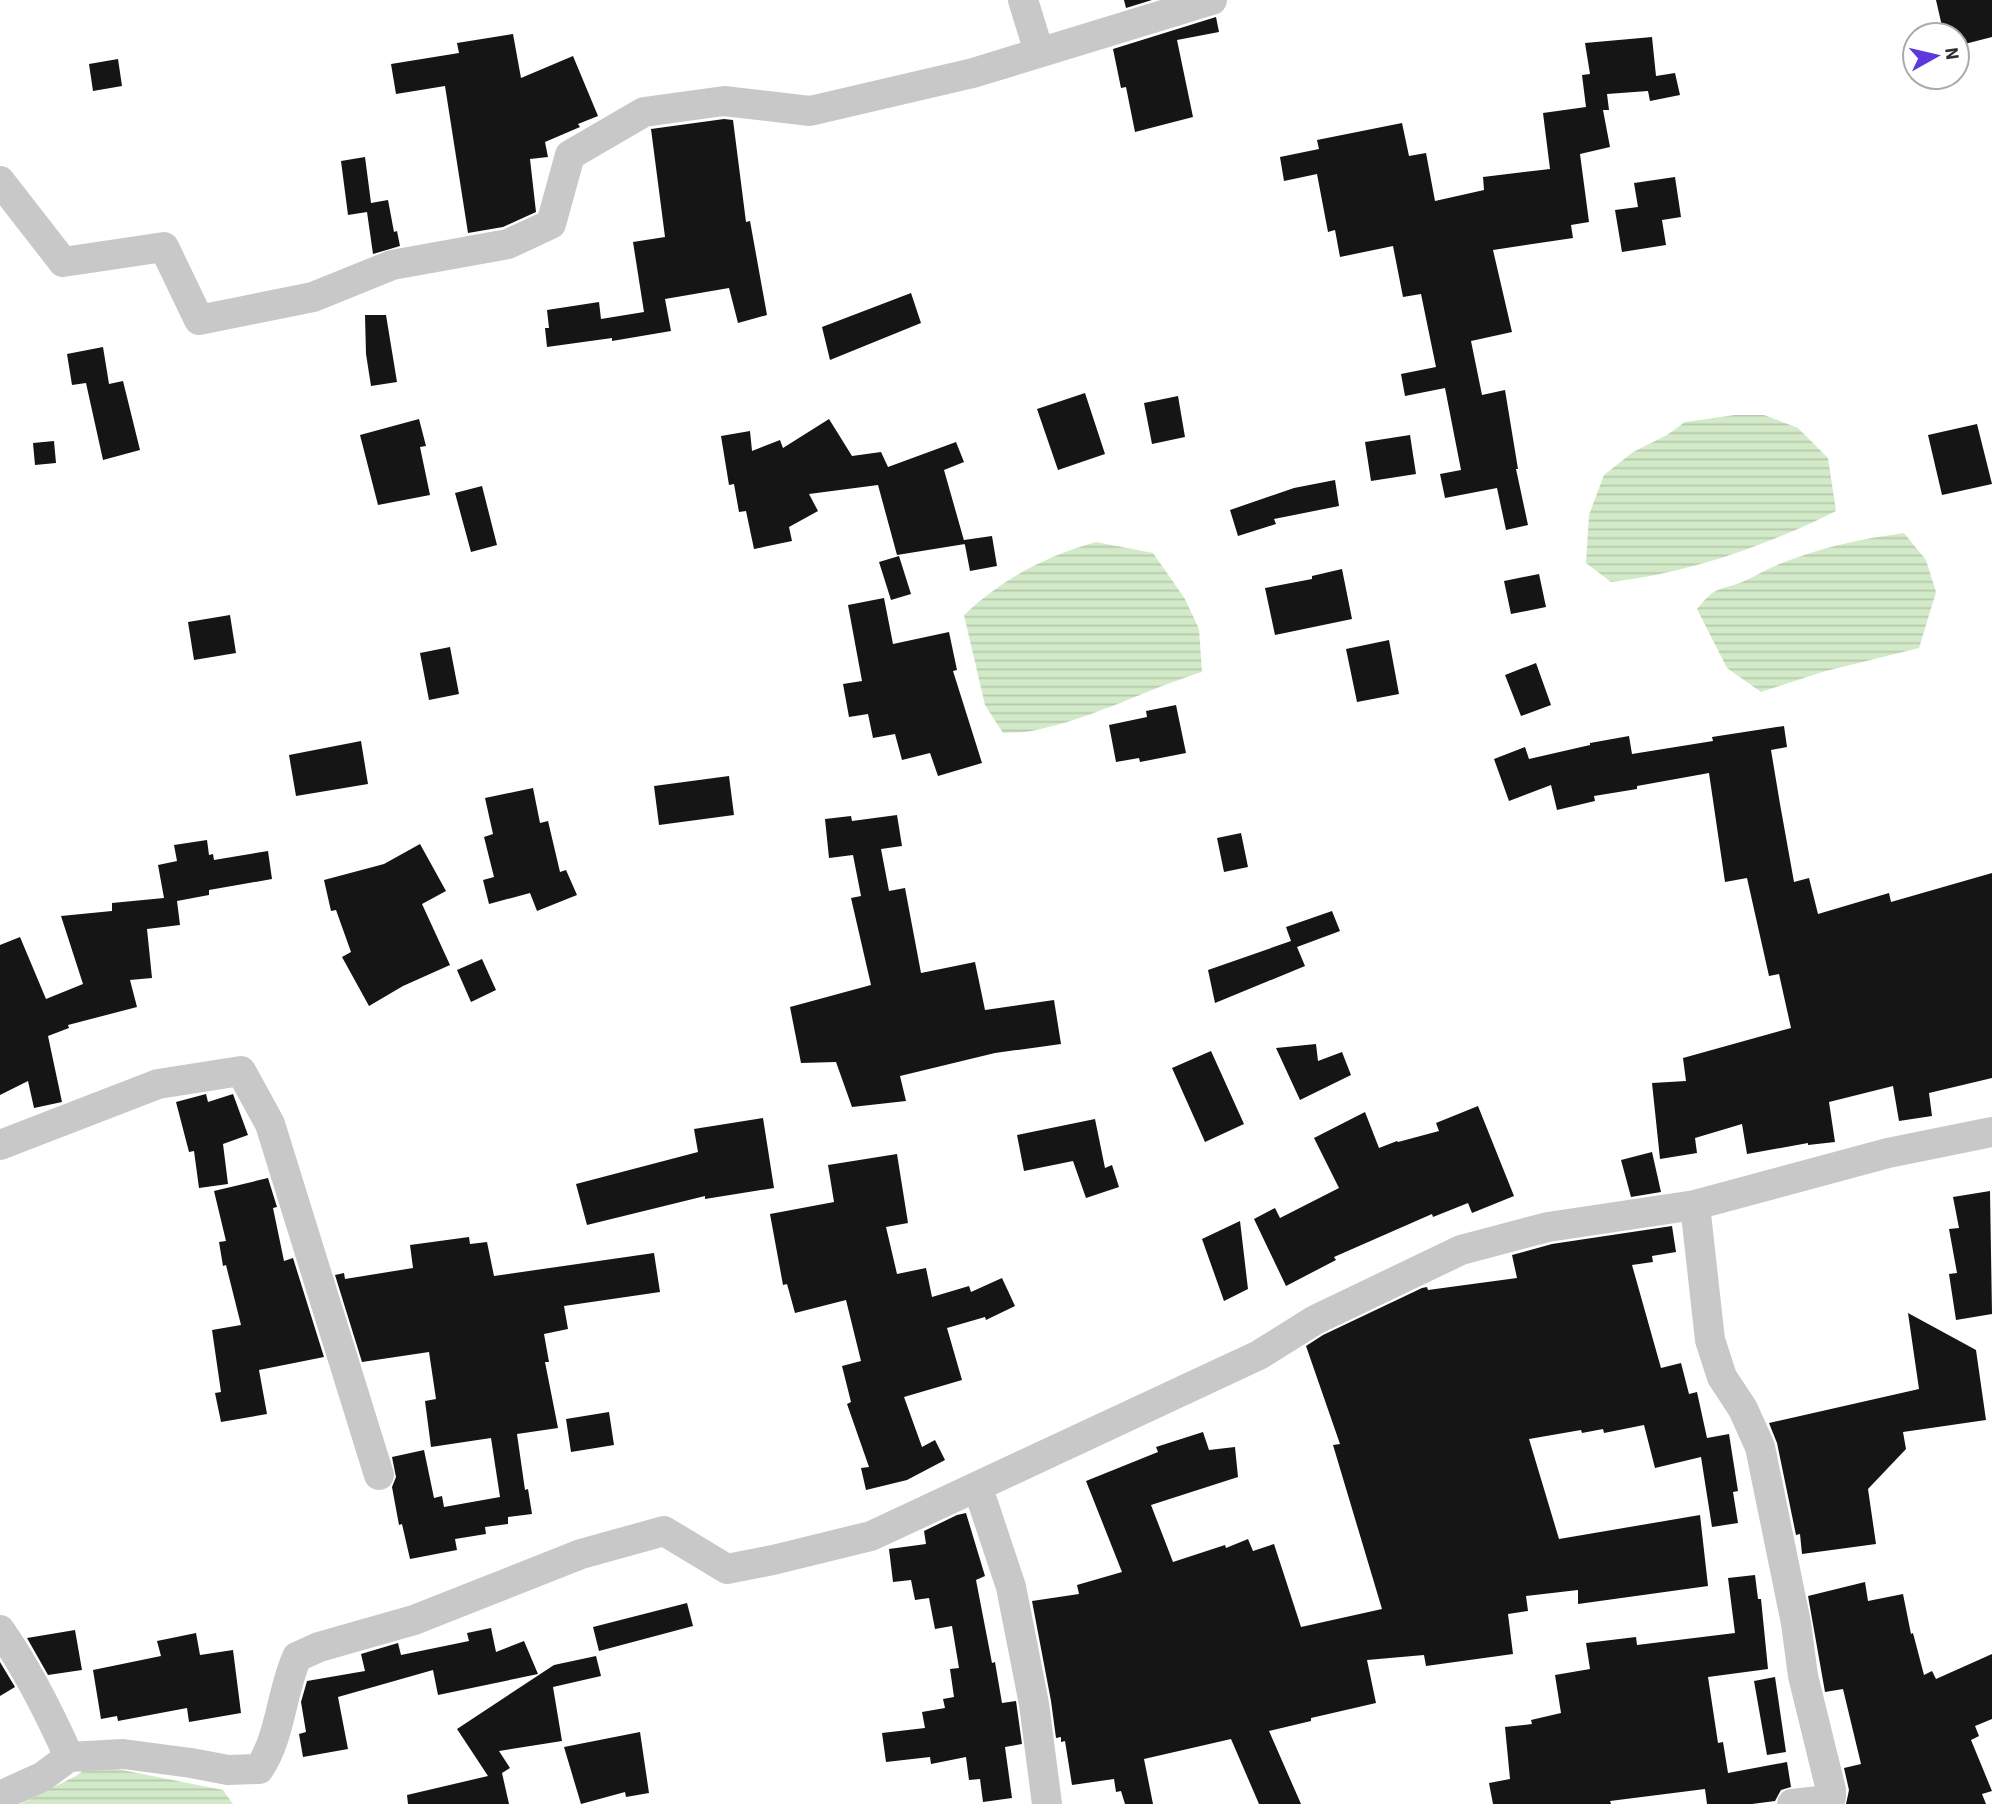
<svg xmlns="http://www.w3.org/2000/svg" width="1992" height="1804" font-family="'Source Sans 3',sans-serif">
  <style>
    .water { fill: url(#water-rules) }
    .building { fill: #151515 }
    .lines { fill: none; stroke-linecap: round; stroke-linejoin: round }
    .minor { stroke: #c8c8c8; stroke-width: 30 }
  </style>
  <defs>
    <pattern id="water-rules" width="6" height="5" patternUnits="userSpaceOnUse" patternTransform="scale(1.75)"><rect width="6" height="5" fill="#d3eac9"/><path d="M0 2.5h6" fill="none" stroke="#b5c9ad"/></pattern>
  </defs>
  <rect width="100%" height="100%" fill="#fff"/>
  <path class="water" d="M 1735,415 L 1764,415 L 1798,428 L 1828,458 L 1836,511 C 1766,546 1689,573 1611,582 L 1586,563 L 1589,515 L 1604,475 L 1633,452 L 1667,435 L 1685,422 Z
    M 1904,533 L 1926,560 L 1936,592 L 1919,648 L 1822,672 L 1761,692 L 1727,668 L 1697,609 C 1717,585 1716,592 1742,582 C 1754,577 1765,570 1777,565 C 1818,548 1860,539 1904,533 Z
    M 1096,542 L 1153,553 L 1185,599 L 1199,629 L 1202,672 C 1147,689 1094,718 1036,730 C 1026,733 1014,732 1003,733 L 985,705 L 964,615 C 1002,579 1046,556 1096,542 Z
    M 92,1764 L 223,1790 L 233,1804 L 20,1804 L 76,1776 Z"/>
  <path class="building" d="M 1124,0 L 1152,0 L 1126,8 Z
    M 1936,0 L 1992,0 L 1992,37 L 1957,46 L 1957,35 L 1944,35 Z
    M 1216,17 L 1219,32 L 1177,40 L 1193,117 L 1135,132 L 1126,87 L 1121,88 L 1113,49 Z
    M 513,34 L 521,78 L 573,56 L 598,116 L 578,124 L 580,127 L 545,142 L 548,157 L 530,159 L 536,212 L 503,227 L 468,233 L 445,86 L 396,94 L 391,64 L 459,53 L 457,43 Z
    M 1652,37 L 1656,76 L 1675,73 L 1680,95 L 1650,101 L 1648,91 L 1607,94 L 1609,110 L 1603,110 L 1610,147 L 1580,154 L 1589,222 L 1571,225 L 1573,238 L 1493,250 L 1512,332 L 1471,341 L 1482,395 L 1505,390 L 1518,469 L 1516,469 L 1528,525 L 1506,530 L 1497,488 L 1445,498 L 1440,474 L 1461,470 L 1445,388 L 1405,396 L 1401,374 L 1436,367 L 1421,294 L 1403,297 L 1393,246 L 1340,257 L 1335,230 L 1328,232 L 1317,174 L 1284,181 L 1280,157 L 1319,149 L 1317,140 L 1402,123 L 1409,156 L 1426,153 L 1435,201 L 1484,190 L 1483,177 L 1550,169 L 1543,113 L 1586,107 L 1582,75 L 1590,74 L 1585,43 Z
    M 118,59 L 122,86 L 93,91 L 89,64 Z
    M 724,119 L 733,120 L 746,222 L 750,221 L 767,315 L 738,323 L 729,288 L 665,299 L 671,331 L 612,341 L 612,338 L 547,347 L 545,328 L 549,328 L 547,310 L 599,302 L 601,319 L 644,312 L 633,242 L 665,237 L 651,129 Z
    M 365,157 L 371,203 L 388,200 L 394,232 L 397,231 L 400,246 L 373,254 L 367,212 L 348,215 L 341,161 Z
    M 1675,177 L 1681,217 L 1662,220 L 1666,245 L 1622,252 L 1615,210 L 1638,207 L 1634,183 Z
    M 911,293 L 921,323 L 830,360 L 822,327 Z
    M 365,315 L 386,315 L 397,382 L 371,386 L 366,354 Z
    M 103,347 L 109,384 L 123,381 L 140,450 L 103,460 L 86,383 L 72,385 L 67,354 Z
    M 1085,393 L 1105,454 L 1058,470 L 1037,409 Z
    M 1178,396 L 1185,437 L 1152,444 L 1144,403 Z
    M 419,419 L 426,446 L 420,447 L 430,495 L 378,505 L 360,435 Z
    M 829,419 L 852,456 L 881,452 L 888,467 L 956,442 L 964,462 L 944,470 L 965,544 L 897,555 L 878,485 L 809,494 L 818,511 L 789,527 L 792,541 L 754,549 L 746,511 L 739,512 L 734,484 L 729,485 L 721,436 L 750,431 L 752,451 L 780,440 L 783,448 Z
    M 1977,424 L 1992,484 L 1942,495 L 1928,435 Z
    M 1410,435 L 1416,474 L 1371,481 L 1365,442 Z
    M 54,441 L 56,463 L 35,465 L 33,443 Z
    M 1335,480 L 1339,506 L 1274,519 L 1276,524 L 1238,536 L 1230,510 L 1294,488 Z
    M 482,486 L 497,545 L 471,552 L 455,493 Z
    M 992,536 L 997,566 L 970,571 L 964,540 Z
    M 899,556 L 911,594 L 891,600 L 879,562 Z
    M 1342,569 L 1352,619 L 1275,635 L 1265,588 L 1312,579 L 1312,576 Z
    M 1539,574 L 1546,607 L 1511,614 L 1504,581 Z
    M 884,598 L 893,644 L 949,632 L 957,670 L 953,671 L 982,763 L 938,776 L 930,753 L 902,760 L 895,734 L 873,738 L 868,714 L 849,717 L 843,684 L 862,681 L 848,605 Z
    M 230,615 L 236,653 L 194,660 L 188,622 Z
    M 1389,640 L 1399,694 L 1357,702 L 1346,649 Z
    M 450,647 L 459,694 L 429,700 L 420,653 Z
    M 1536,663 L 1551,705 L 1521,716 L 1505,675 Z
    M 1176,705 L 1186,753 L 1140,762 L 1139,758 L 1116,762 L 1109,725 L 1147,717 L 1146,711 Z
    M 1784,726 L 1787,747 L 1771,750 L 1780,804 L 1794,882 L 1809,878 L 1818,914 L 1889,893 L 1891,902 L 1992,873 L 1992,1078 L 1929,1093 L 1932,1116 L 1899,1121 L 1893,1086 L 1829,1102 L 1835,1142 L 1808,1145 L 1808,1143 L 1747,1154 L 1742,1124 L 1695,1138 L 1697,1153 L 1660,1159 L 1652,1083 L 1686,1081 L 1683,1058 L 1791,1028 L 1779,974 L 1769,976 L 1747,878 L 1725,882 L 1709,773 L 1637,786 L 1637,789 L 1594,796 L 1595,801 L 1557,810 L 1551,785 L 1509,801 L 1494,759 L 1525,747 L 1529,759 L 1590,745 L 1590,743 L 1629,736 L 1632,754 L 1713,741 L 1712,737 Z
    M 361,741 L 368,784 L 296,796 L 289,755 Z
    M 729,776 L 734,815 L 659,825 L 654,786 Z
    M 533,788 L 540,823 L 548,821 L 560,872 L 566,870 L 577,895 L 537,911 L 530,893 L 489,904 L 483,880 L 494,877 L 484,837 L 493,834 L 485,798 Z
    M 897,815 L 902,846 L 881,849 L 889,891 L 905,888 L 921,973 L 975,962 L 985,1010 L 1054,1000 L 1061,1044 L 995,1053 L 900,1076 L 906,1101 L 852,1107 L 836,1062 L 801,1063 L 790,1007 L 871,985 L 851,898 L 861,896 L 853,855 L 829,858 L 825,819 L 851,816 L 852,821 Z
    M 1241,833 L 1248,867 L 1224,872 L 1217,838 Z
    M 207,840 L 209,855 L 213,854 L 214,860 L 268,851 L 272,879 L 209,890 L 209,895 L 177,901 L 180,925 L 147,929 L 152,978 L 130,980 L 137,1007 L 68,1025 L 69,1028 L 48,1036 L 62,1102 L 34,1108 L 28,1081 L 0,1095 L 0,945 L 20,937 L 46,999 L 83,984 L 61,916 L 112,911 L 112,903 L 164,898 L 158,865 L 177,861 L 174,845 Z
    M 420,844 L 446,891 L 422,904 L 450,965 L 403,986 L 369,1006 L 342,957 L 351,952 L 336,910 L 331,911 L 324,880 L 384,864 Z
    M 1332,911 L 1340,931 L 1297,947 L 1305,966 L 1215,1003 L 1208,970 L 1291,941 L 1286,927 Z
    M 482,959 L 496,990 L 471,1002 L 457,970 Z
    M 1316,1044 L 1318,1061 L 1342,1052 L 1351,1075 L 1300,1100 L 1276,1048 Z
    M 1211,1051 L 1244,1124 L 1205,1142 L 1172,1068 Z
    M 206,1094 L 208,1102 L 233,1094 L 248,1135 L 223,1144 L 228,1184 L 199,1188 L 194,1151 L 189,1152 L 176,1102 Z
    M 1478,1106 L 1514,1196 L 1472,1213 L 1468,1203 L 1433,1217 L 1432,1214 L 1334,1257 L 1336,1260 L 1286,1286 L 1254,1219 L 1275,1208 L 1280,1218 L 1339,1188 L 1314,1138 L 1365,1112 L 1379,1148 L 1397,1141 L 1398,1142 L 1439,1131 L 1436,1123 Z
    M 763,1118 L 774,1188 L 705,1199 L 705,1196 L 587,1225 L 576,1184 L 698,1152 L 694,1129 Z
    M 1095,1119 L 1105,1168 L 1112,1165 L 1119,1187 L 1086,1198 L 1073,1161 L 1024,1171 L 1017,1135 Z
    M 1652,1152 L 1661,1192 L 1631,1197 L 1621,1160 Z
    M 897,1154 L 908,1223 L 886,1227 L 897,1274 L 926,1268 L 932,1297 L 969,1286 L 971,1292 L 1002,1278 L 1015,1306 L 986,1320 L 985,1317 L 947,1328 L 962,1380 L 904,1397 L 922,1447 L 935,1440 L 945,1460 L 907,1480 L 866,1490 L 861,1468 L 869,1467 L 847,1404 L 851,1402 L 842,1366 L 861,1361 L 846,1300 L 795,1313 L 787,1284 L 783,1285 L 770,1214 L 834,1202 L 828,1165 Z
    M 268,1178 L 277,1207 L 273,1208 L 284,1261 L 293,1258 L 324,1357 L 259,1370 L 267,1414 L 221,1422 L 215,1393 L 221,1392 L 212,1330 L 241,1325 L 226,1265 L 223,1266 L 219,1242 L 226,1241 L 214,1191 Z
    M 1990,1191 L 1992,1314 L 1956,1320 L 1949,1274 L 1957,1273 L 1949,1229 L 1959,1228 L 1953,1197 Z
    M 1240,1221 L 1248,1289 L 1224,1301 L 1202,1239 Z
    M 1672,1226 L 1676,1252 L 1652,1256 L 1653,1262 L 1632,1265 L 1661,1368 L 1681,1363 L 1689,1394 L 1697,1392 L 1707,1438 L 1729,1434 L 1738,1491 L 1733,1492 L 1738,1523 L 1712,1527 L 1701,1457 L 1655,1468 L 1644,1425 L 1604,1433 L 1603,1429 L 1582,1433 L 1581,1430 L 1529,1439 L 1559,1539 L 1700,1515 L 1708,1586 L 1578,1604 L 1578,1590 L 1526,1596 L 1528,1611 L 1508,1614 L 1513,1654 L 1426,1666 L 1424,1655 L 1367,1660 L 1376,1703 L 1311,1718 L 1311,1721 L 1269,1731 L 1301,1804 L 1259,1804 L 1231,1739 L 1144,1759 L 1153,1804 L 1125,1804 L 1121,1791 L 1116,1792 L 1114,1779 L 1072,1785 L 1065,1741 L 1061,1742 L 1061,1737 L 1056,1738 L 1051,1701 L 1032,1601 L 1079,1594 L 1077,1585 L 1122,1572 L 1086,1481 L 1158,1452 L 1156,1447 L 1203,1432 L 1209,1450 L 1235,1447 L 1238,1477 L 1151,1505 L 1173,1562 L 1225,1545 L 1226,1548 L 1248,1539 L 1253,1551 L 1274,1544 L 1301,1627 L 1382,1609 L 1333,1445 L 1340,1444 L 1306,1346 L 1323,1335 L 1422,1288 L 1427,1287 L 1428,1290 L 1517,1278 L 1512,1255 L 1552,1244 Z
    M 469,1237 L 470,1244 L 487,1242 L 494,1276 L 654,1253 L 660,1292 L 564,1306 L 568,1329 L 544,1334 L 549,1362 L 545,1362 L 558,1428 L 517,1434 L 525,1490 L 528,1489 L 532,1514 L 508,1517 L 508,1524 L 485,1527 L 486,1534 L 455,1539 L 457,1550 L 410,1559 L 402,1524 L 399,1525 L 392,1487 L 396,1477 L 392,1457 L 424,1450 L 434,1498 L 442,1496 L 444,1507 L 500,1497 L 491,1438 L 431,1447 L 425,1401 L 436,1399 L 429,1352 L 362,1362 L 335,1275 L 344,1273 L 345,1279 L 413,1268 L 410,1245 Z
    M 1908,1313 L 1976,1350 L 1986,1420 L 1903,1432 L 1906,1449 L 1868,1489 L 1876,1544 L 1802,1554 L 1800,1534 L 1796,1535 L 1777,1443 L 1769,1423 L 1919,1389 Z
    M 609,1412 L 614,1445 L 571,1452 L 566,1419 Z
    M 966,1513 L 985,1576 L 976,1580 L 992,1663 L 995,1662 L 1002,1703 L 1016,1701 L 1022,1744 L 1005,1747 L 1012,1798 L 983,1802 L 980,1779 L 969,1780 L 966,1757 L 931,1764 L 930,1757 L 886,1762 L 882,1733 L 925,1728 L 922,1712 L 945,1708 L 943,1699 L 954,1697 L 950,1669 L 959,1668 L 952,1626 L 935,1629 L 929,1598 L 915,1600 L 911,1580 L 893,1582 L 889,1549 L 926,1544 L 924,1531 L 957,1515 Z
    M 1755,1575 L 1758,1599 L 1761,1599 L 1768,1669 L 1708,1677 L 1718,1743 L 1723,1742 L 1728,1773 L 1787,1762 L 1791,1787 L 1781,1790 L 1775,1801 L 1752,1804 L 1707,1804 L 1705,1789 L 1610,1801 L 1611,1804 L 1493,1804 L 1489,1783 L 1510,1779 L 1505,1727 L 1532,1724 L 1531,1720 L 1561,1713 L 1555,1675 L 1590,1669 L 1586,1643 L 1636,1637 L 1637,1645 L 1735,1633 L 1728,1578 Z
    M 1865,1582 L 1868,1601 L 1903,1594 L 1911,1634 L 1913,1633 L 1924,1675 L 1932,1671 L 1936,1679 L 1992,1654 L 1992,1719 L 1975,1726 L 1979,1736 L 1971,1740 L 1992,1791 L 1982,1794 L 1986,1804 L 1846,1804 L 1849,1790 L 1844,1768 L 1861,1764 L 1843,1689 L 1825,1692 L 1808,1596 Z
    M 687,1603 L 693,1626 L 599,1651 L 593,1627 Z
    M 491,1628 L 496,1652 L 524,1641 L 538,1674 L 438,1695 L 433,1670 L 338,1697 L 348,1749 L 303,1757 L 299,1734 L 306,1732 L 301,1702 L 307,1681 L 365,1671 L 361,1654 L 398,1643 L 401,1655 L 469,1641 L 467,1633 Z
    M 75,1630 L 82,1670 L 48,1675 L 27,1638 Z
    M 196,1633 L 200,1655 L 233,1650 L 241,1713 L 189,1722 L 187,1708 L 118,1721 L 117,1716 L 101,1719 L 93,1670 L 161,1656 L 157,1641 Z
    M 596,1656 L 601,1676 L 553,1687 L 562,1741 L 499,1751 L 510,1768 L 502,1773 L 509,1804 L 408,1804 L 407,1795 L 488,1776 L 457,1729 L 554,1665 Z
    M 0,1662 L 15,1687 L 0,1696 Z
    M 1775,1677 L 1786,1752 L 1767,1755 L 1754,1681 Z
    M 640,1732 L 649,1793 L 626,1797 L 625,1792 L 581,1804 L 564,1747 Z"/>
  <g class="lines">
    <path class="minor" d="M 1023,0 L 1039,52
      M 0,181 L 63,262 L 164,247 L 199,320 L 313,297 L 392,265 L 508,244 L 551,224 L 570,155 L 644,112 L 724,101 L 810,111 L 973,73 L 1212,0
      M 0,1145 L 158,1084 L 241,1071 L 270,1124 L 379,1475
      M 1695,1205 L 1710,1340 L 1722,1377 L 1743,1409 L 1760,1447 L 1796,1623 L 1803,1676 L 1831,1790 L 1831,1797 L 1819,1801 L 1792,1804
      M 978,1488 L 1011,1587 L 1034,1704 L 1047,1804
      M 0,1630 C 28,1670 49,1712 69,1757 L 42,1777 L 0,1796
      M 69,1757 L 123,1754 L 191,1763 L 228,1770 L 259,1769 C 281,1736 281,1693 297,1657 L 319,1647 L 414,1620 L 581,1554 L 664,1531 L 727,1569 L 773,1560 L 871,1536 L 1259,1355 L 1315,1320 L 1461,1250 L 1548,1227 L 1695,1205 L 1888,1153 L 1992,1132"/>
  </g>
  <g transform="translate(1936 56) rotate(82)"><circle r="33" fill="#ffffff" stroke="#ababab" stroke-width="2"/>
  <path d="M0-5L12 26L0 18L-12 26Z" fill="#5f37df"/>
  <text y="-10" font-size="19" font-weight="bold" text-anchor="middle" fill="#2e2e2e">N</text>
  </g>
</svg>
